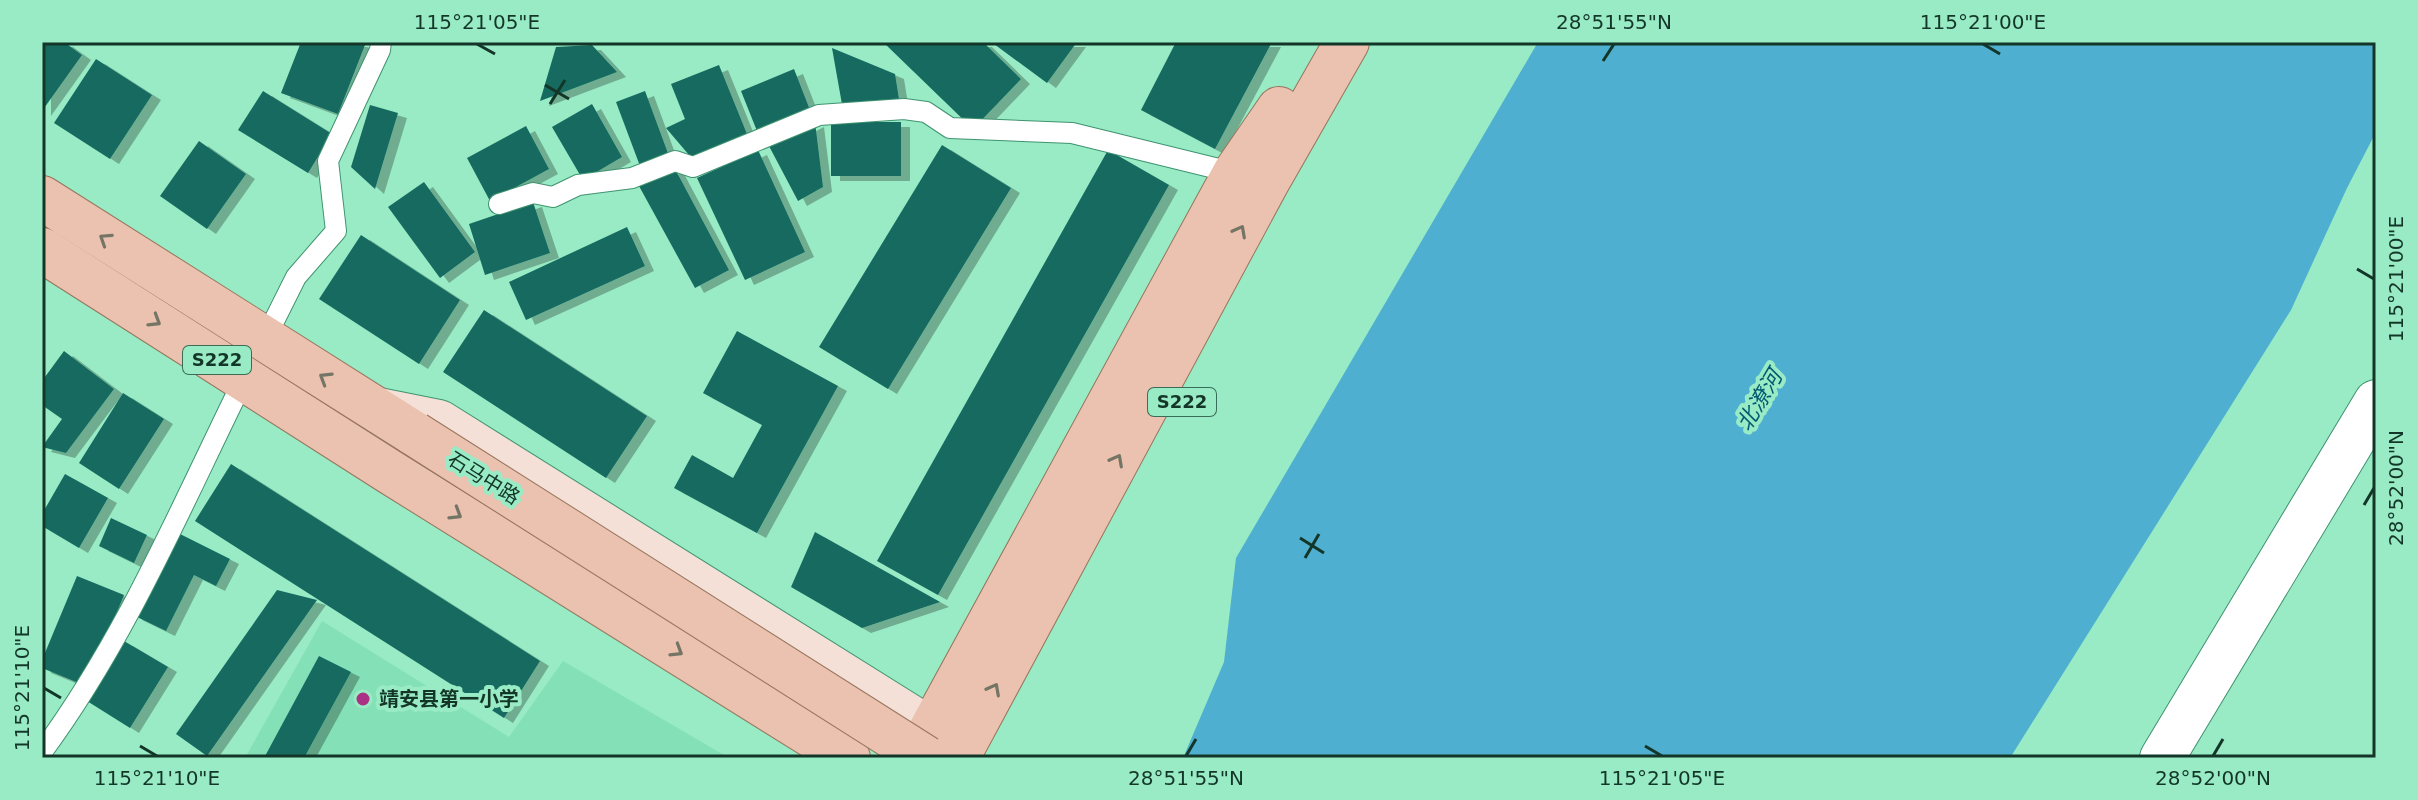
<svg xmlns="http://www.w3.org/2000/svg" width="2418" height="800" font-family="'DejaVu Sans','Noto Sans SC',sans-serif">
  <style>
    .built { fill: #84e0b6 }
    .water { fill: #4eafd0 }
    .building { fill: #166b61; filter: url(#shadow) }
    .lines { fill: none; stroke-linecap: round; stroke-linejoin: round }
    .service-casing { stroke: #3f9370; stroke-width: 22 }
    .tertiary-casing { stroke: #3f9370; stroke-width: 46 }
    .secondary-casing { stroke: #3f9370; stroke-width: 46 }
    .primary-casing { stroke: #96755d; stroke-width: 46 }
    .service { stroke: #fff; stroke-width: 20 }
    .tertiary { stroke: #fff; stroke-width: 44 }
    .secondary { stroke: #f5e0d7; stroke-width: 44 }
    .primary { stroke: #ebc1af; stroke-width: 44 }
    .primary-bridge-casing { stroke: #96755d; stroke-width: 46; stroke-linecap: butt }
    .primary-bridge { stroke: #ebc1af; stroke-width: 44 }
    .oneway { stroke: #747565 }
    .ticks { fill: none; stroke: #133628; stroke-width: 3 }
    .poi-dot { fill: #ab3184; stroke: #98ebc4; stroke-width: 3 }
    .labels { text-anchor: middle; stroke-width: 8; stroke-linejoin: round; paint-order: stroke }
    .shield { fill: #98ebc4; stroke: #3b6c57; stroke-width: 2 }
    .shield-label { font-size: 18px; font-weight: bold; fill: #133628 }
    .street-label { font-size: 20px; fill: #133628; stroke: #98ebc4 }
    .poi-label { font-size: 20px; font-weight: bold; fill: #133628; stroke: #98ebc4; text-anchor: start }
    .water-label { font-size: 22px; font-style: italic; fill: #045a71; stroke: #98ebc4 }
    .neatline { fill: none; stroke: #133628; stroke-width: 3 }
    .ticks-label { font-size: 20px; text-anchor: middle; fill: #133628 }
  </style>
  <defs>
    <filter id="shadow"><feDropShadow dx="9" dy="5" stdDeviation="0" flood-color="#0004"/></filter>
  </defs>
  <rect width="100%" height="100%" fill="#98ebc4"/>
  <path class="built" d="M 322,621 L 509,737 L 563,661 L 729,758 L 245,758 Z"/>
  <path class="water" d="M 1538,42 L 2376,42 L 2376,132 L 2347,188 L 2291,310 L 2010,758 L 1183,758 L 1224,662 L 1236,558 Z"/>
  <path class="building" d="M 42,42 L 64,42 L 82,55 L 42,111 Z
    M 301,42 L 358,42 L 365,45 L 338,114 L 281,93 Z
    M 883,42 L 983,42 L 1021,79 L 973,129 Z
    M 995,42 L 1077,42 L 1047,83 L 994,44 Z
    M 1176,42 L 1272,42 L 1215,149 L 1141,110 Z
    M 592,45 L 617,72 L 540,101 L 556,47 Z
    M 832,48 L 895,74 L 899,99 L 843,110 Z
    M 96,59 L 152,95 L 110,159 L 54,123 Z
    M 719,65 L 749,139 L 695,162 L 666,128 L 685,119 L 671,84 Z
    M 794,69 L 810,110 L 757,131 L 741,91 Z
    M 263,91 L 332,134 L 308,173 L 238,130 Z
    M 645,91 L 669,156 L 640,166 L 616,102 Z
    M 592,104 L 622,157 L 583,180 L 552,127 Z
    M 370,105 L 398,113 L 375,189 L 351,167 Z
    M 815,122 L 823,187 L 798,201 L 769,146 Z
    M 831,122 L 901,122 L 901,176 L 831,176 Z
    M 526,126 L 549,169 L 490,201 L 467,158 Z
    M 199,141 L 246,174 L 207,229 L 160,196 Z
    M 942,145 L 1011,188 L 888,389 L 819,347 Z
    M 758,150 L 805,252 L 745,280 L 697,178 Z
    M 1108,150 L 1169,185 L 938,595 L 877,561 Z
    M 674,167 L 729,270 L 695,288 L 639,186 Z
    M 424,182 L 475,252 L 440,278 L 388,207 Z
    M 533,202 L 550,253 L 485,275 L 469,224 Z
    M 627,227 L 645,266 L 526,320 L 509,282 Z
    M 361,235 L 460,300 L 419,364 L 319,299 Z
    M 484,310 L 647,416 L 606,478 L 443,372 Z
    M 737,331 L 838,386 L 757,533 L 674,488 L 692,455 L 733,478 L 762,425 L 703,393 Z
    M 64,351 L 114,389 L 66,453 L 42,447 L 62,419 L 42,405 L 42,381 Z
    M 123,393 L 164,419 L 119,489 L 79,463 Z
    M 231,464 L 540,661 L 504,718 L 195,521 Z
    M 65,474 L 108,498 L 79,548 L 42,526 L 42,514 Z
    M 111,518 L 147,535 L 134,563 L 99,546 Z
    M 176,532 L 230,559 L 216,586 L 194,575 L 166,631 L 133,615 Z
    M 815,532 L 940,602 L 862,628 L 791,587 Z
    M 77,576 L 124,595 L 86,686 L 42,668 L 42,660 Z
    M 277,590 L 317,600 L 207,756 L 176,734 Z
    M 124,641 L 168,667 L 130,728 L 87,701 Z
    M 319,656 L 351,672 L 304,758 L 264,758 Z"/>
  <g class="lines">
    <defs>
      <path id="service" d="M 499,204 L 533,193 L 553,197 L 578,185 L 632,178 L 675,161 L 693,167 L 819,115 L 904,109 L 926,112 L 950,128 L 1072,133 L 1235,173
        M 263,343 L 296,277 L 336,231 L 328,161 L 380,50 L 381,42
        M 42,752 C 127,637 183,502 246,375"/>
      <path id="tertiary" d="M 2162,758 L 2376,402"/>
      <path id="secondary" d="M 379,410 L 439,422 L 931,730"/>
      <path id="primary" d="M 42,198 L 415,434
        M 42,250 L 390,472 L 848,758
        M 931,730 L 1235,173 L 1279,109
        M 957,758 L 1267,182 L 1347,42"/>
    </defs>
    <use href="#service" class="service-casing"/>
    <use href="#tertiary" class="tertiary-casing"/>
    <use href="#secondary" class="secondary-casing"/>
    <use href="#primary" class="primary-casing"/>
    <use href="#service" class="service"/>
    <use href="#tertiary" class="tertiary"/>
    <use href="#secondary" class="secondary"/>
    <use href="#primary" class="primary"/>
    <defs>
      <path id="primary-bridge" d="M 415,434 L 926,758"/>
    </defs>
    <use href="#primary-bridge" class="primary-bridge-casing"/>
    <use href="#primary-bridge" class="primary-bridge"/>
  </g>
  <defs><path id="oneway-chevron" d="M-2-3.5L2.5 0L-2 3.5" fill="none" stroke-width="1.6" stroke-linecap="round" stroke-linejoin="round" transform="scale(2)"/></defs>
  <g class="oneway">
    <use href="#oneway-chevron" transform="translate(1240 231) rotate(-62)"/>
    <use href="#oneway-chevron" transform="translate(105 239) rotate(-147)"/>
    <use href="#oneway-chevron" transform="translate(155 321) rotate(32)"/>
    <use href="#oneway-chevron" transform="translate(325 378) rotate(-148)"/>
    <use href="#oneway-chevron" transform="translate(1117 460) rotate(-62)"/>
    <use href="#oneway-chevron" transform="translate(456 514) rotate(32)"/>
    <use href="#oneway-chevron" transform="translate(677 651) rotate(32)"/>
    <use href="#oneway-chevron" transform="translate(994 689) rotate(-62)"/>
  </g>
  <path class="ticks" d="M 477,44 L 495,54M 1983,44 L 2000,54M 1603,61 L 1614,44M 545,85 L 569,99M 550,104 L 565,80M 2357,269 L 2374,279M 2364,505 L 2374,488M 1300,538 L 1324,553M 1305,558 L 1319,534M 44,688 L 61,698M 140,746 L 157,756M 1645,746 L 1662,756M 1186,756 L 1196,739M 2213,756 L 2223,739"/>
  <circle class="poi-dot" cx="363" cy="699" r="8"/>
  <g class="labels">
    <g class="shield">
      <rect x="183" y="346" width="68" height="28" rx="6"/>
      <rect x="1148" y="388" width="68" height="28" rx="6"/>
    </g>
    <g class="shield-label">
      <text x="217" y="366">S222</text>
      <text x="1182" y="408">S222</text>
    </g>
    <g class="street-label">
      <text transform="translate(484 478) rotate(32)" y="7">石马中路</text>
    </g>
    <g class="poi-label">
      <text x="379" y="706">靖安县第一小学</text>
    </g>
    <g class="water-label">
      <text transform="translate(1759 400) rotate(-59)" y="8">北潦河</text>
    </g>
  </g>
  <rect width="2418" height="800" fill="none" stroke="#98ebc4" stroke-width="88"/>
  <rect x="44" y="44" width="2330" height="712" class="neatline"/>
  <g class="ticks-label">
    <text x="477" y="29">115°21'05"E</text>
    <text x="1614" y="29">28°51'55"N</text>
    <text x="1983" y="29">115°21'00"E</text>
    <text transform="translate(2396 279) rotate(-90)" y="7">115°21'00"E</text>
    <text transform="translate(2396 488) rotate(-90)" y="7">28°52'00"N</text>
    <text transform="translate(22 688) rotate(-90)" y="7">115°21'10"E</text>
    <text x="157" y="785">115°21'10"E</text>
    <text x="1186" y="785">28°51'55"N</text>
    <text x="1662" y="785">115°21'05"E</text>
    <text x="2213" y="785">28°52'00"N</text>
  </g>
</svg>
